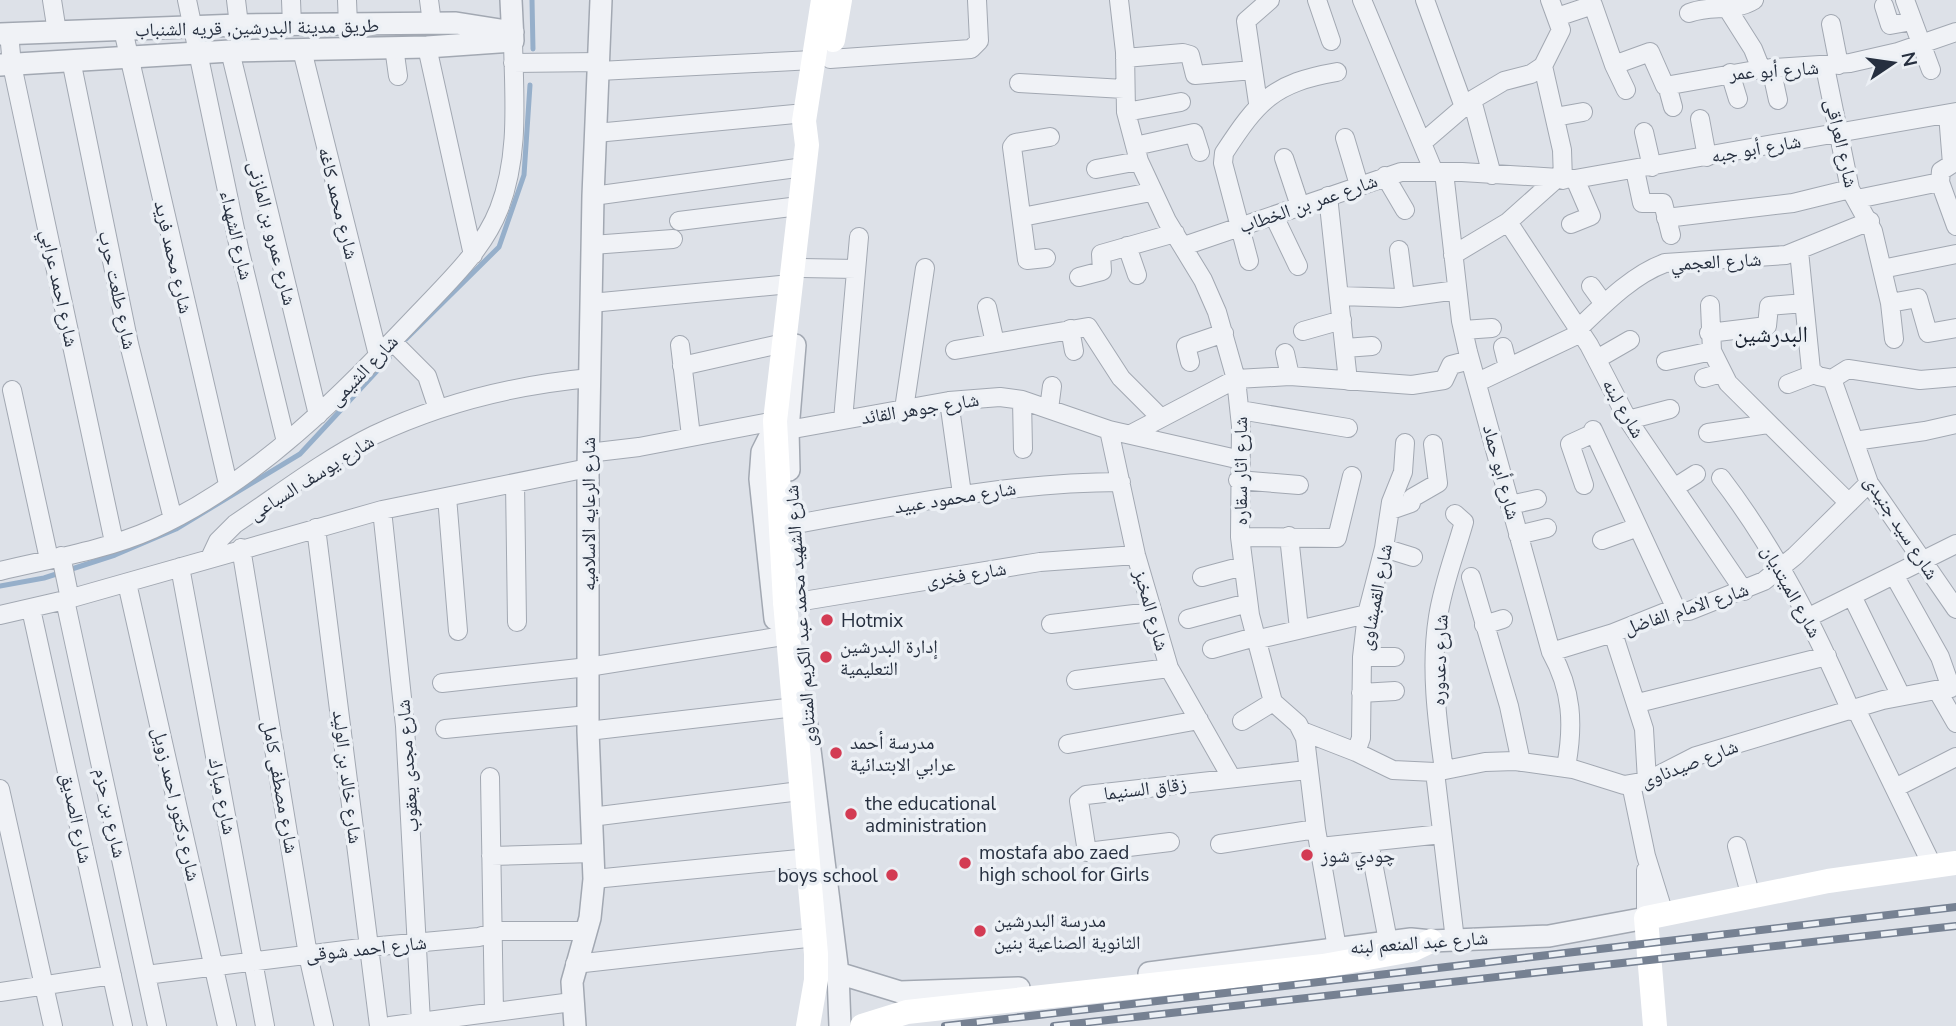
<svg xmlns="http://www.w3.org/2000/svg" width="1956" height="1026" font-family="'Nunito Sans','Noto Naskh Arabic',sans-serif">
  <style>
    .lines { fill: none; stroke-linecap: round; stroke-linejoin: round }
    .stream { stroke: #96afca; stroke-width: 5 }
    .minor-casing { stroke: #a2a8b2; stroke-width: 20 }
    .tertiary-casing { stroke: #a2a8b2; stroke-width: 24 }
    .minor { stroke: #f0f2f6; stroke-width: 18 }
    .tertiary { stroke: #f0f2f6; stroke-width: 21 }
    .secondary { stroke: #fff; stroke-width: 24 }
    .rail-casing { stroke: #768192; stroke-width: 8 }
    .rail { stroke: #ecf0f5; stroke-width: 5; stroke-dasharray: 16; stroke-linecap: butt }
    .secondary-bridge { stroke: #fff; stroke-width: 24 }
    .poi-dot { fill: #d33b53; stroke: #ecf0f5; stroke-width: 2.5 }
    .labels { text-anchor: middle; stroke-width: 7; stroke-linejoin: round; paint-order: stroke }
    .street-label { font-size: 19px; fill: #262f3f; stroke: #ecf0f5 }
    .poi-label { font-size: 19px; fill: #262f3f; stroke: #ecf0f5; text-anchor: start }
    .quarter-label { font-size: 23px; fill: #18202f; stroke: #ecf0f5 }
  </style>
  <rect width="100%" height="100%" fill="#dde1e8"/>
  <g class="lines">
    <path class="stream" d="M 532,0 L 533,49
      M 406,339 L 499,247 L 524,175 L 530,85
      M 0,586 L 44,578 L 115,555 L 176,529 L 300,454 L 389,358"/>
    <defs>
      <path id="minor" d="M 52,0 L 57,32
        M 187,0 L 239,248 L 286,442
        M 236,0 L 239,25
        M 291,0 L 292,25
        M 347,0 L 348,25
        M 429,0 L 432,23
        M 1119,0 L 1125,52 L 1126,112 L 1139,161 L 1167,221 L 1203,280 L 1217,312 L 1236,379 L 1241,426 L 1240,537 L 1250,615 L 1273,702 L 1298,724 L 1305,738 L 1316,829 L 1337,948
        M 1317,0 L 1331,41
        M 1362,0 L 1434,172
        M 1425,0 L 1464,107
        M 1905,0 L 1931,70
        M 1884,6 L 1890,25 L 1912,21
        M 1727,8 L 1753,49 L 1761,69
        M 1689,13 C 1711,4 1733,13 1754,0
        M 1557,17 L 1593,5 L 1614,65 L 1626,90
        M 1831,24 L 1839,65
        M 123,30 L 228,484
        M 9,33 L 12,65 L 114,542
        M 394,47 L 398,76
        M 427,47 L 473,255
        M 302,50 L 378,355
        M 230,51 L 318,415
        M 1125,58 L 1183,53 L 1190,55 L 1195,75 L 1253,70
        M 830,59 L 971,49 L 979,41 L 977,0
        M 71,60 L 129,344 L 173,519
        M 513,63 L 600,62
        M 1614,65 L 1650,52 L 1665,86 L 1761,69 L 1850,63 L 1898,52 L 1956,32
        M 1543,66 L 1562,150 L 1563,180
        M 1825,67 L 1850,189 L 1873,231 L 1890,303 L 1894,339
        M 1771,68 L 1778,100
        M 599,71 L 813,60
        M 1730,73 L 1738,99
        M 1019,83 L 1124,89
        M 1667,85 L 1673,107
        M 1472,100 L 1492,175
        M 1258,103 L 1246,21 L 1270,0
        M 1126,112 L 1181,102
        M 1555,117 L 1583,112
        M 1700,119 L 1707,157
        M 1644,132 L 1652,167
        M 596,133 L 805,113
        M 1345,138 L 1359,185
        M 1422,143 L 1472,100 L 1504,81 L 1531,74 L 1543,66 L 1561,30 L 1550,0
        M 1135,146 L 1194,133 L 1200,152
        M 1284,158 L 1300,206
        M 1096,169 L 1139,161
        M 1635,170 L 1642,203 L 1663,203 L 1671,235
        M 1444,172 L 1461,321 L 1468,352 L 1551,652 C 1572,690 1574,724 1566,767
        M 1385,176 L 1405,210
        M 1940,182 L 1941,171 L 1952,164 L 1948,114
        M 593,196 L 804,167
        M 1328,196 L 1348,381
        M 1857,199 L 1940,182 L 1956,226
        M 1274,216 L 1298,266
        M 1022,217 L 1151,192
        M 1666,218 L 1793,203 L 1850,189
        M 679,221 L 799,206
        M 1508,222 L 1589,345 L 1628,420 L 1744,591
        M 1571,224 L 1591,216 L 1575,179
        M 592,245 L 673,239
        M 1127,246 L 1137,275
        M 1184,246 L 1401,172 L 1462,172 L 1575,179 L 1956,112
        M 1399,250 L 1405,297
        M 1799,251 L 1811,370 L 1818,376 L 1832,379 L 1869,483 L 1956,609
        M 1453,255 L 1508,222 L 1555,180
        M 1046,258 L 1027,260 L 1012,147 L 1015,143 L 1050,137
        M 1249,261 L 1223,163 L 1224,153 C 1258,101 1273,83 1337,72
        M 802,268 L 856,269
        M 1882,269 L 1956,254
        M 1079,277 L 1102,271 L 1101,254 L 1175,233
        M 1591,286 L 1604,304
        M 1340,296 L 1399,298 L 1457,290
        M 591,303 L 790,284
        M 1890,303 L 1918,298 L 1928,333 L 1956,328
        M 1710,305 L 1712,351 L 1728,383 L 1849,503
        M 987,307 L 995,343
        M 1070,329 L 1074,351
        M 1578,329 C 1603,305 1632,275 1665,263 L 1786,255 L 1870,221
        M 1463,330 L 1492,328
        M 1303,331 L 1342,320
        M 1709,333 L 1767,326 L 1769,306 L 1804,303
        M 392,341 L 427,376 L 438,409
        M 680,345 L 691,436
        M 1503,347 L 1508,367
        M 1345,348 L 1372,346
        M 955,350 L 1088,327 L 1121,378 L 1161,418
        M 1285,353 L 1290,376
        M 1597,359 L 1630,340
        M 1666,361 L 1712,351
        M 1190,362 L 1186,346 L 1224,333
        M 682,366 L 784,343
        M 1704,378 L 1721,373
        M 1832,379 L 1848,369 L 1920,380 L 1956,377
        M 1478,382 L 1581,333
        M 1788,384 L 1814,374
        M 12,390 L 49,559
        M 1022,400 L 1023,449
        M 949,401 L 962,494
        M 904,409 L 925,268
        M 1049,409 L 1052,386
        M 1240,410 L 1348,428
        M 843,420 L 859,237
        M 1628,420 L 1670,409
        M 788,430 L 949,401 L 1000,397 L 1022,400 L 1109,430 L 1241,460
        M 1109,430 L 1136,555 L 1169,668 L 1231,777
        M 1593,430 L 1677,611
        M 1708,433 L 1768,424
        M 1131,434 L 1236,379 L 1290,376 L 1412,385 L 1444,380 L 1451,365 L 1470,360
        M 1854,441 L 1925,431 L 1956,424
        M 588,453 L 639,447 L 775,421
        M 1721,478 C 1776,550 1815,628 1851,711
        M 1238,480 L 1299,485
        M 515,483 L 517,622
        M 1584,485 L 1570,444 L 1594,433
        M 1674,488 L 1696,474
        M 447,497 L 458,631
        M 1510,505 L 1537,499
        M 382,510 L 405,726 L 421,1022
        M 1391,510 L 1411,503 L 1412,498 L 1438,483 L 1433,444
        M 791,525 C 901,505 1009,482 1121,482
        M 316,528 L 379,1026
        M 1518,535 L 1547,528
        M 1289,536 L 1299,629
        M 1240,537 L 1337,538 L 1352,476
        M 1602,540 L 1638,527
        M 241,548 L 308,955 L 324,1026
        M 1384,548 L 1413,557
        M 61,556 L 70,599
        M 210,558 L 218,541 L 235,524 C 280,494 325,459 374,435 C 442,403 515,385 590,378
        M 180,567 L 265,1026
        M 0,571 C 50,559 106,550 153,529 C 257,482 342,394 419,313 C 449,281 483,250 499,209 C 520,155 514,97 513,41
        M 1894,575 L 1940,657 L 1951,688
        M 1202,577 L 1243,566
        M 1471,577 L 1509,706 L 1521,762
        M 127,583 L 227,1026
        M 1852,596 L 1901,696
        M 65,600 L 157,1026
        M 797,602 L 1040,562 L 1136,555
        M 31,609 L 123,1026
        M 0,615 L 65,600 L 382,510 L 588,468
        M 1809,617 L 1956,544
        M 1188,619 L 1248,603
        M 1051,624 L 1151,612
        M 1484,625 L 1503,619
        M 1613,633 L 1644,729 L 1647,781
        M 1255,640 L 1367,614
        M 1212,649 L 1255,637
        M 1551,652 L 1613,633 L 1668,611 L 1689,611 L 1764,581 L 1795,556 L 1869,483
        M 1362,657 L 1395,657
        M 1076,680 L 1169,668
        M 442,683 L 588,667 L 777,637
        M 1937,690 L 1956,723
        M 1361,693 L 1395,691
        M 1638,703 L 1827,656
        M 1856,709 L 1932,865
        M 1242,721 L 1273,702
        M 445,729 L 588,715
        M 588,731 L 804,706
        M 1302,731 L 1356,752 L 1393,770 L 1435,772 L 1485,762 L 1515,761 L 1573,769 L 1624,785 L 1647,781 L 1696,756 L 1883,700 L 1956,686
        M 1068,744 L 1199,720
        M 1356,752 L 1361,738 L 1362,657 L 1367,614 L 1384,548 L 1391,502 L 1403,472 L 1405,443
        M 1444,770 C 1437,720 1430,667 1438,617 C 1443,584 1455,554 1464,522 L 1455,514
        M 1435,772 L 1455,940
        M 490,777 L 494,1012
        M 1631,784 L 1646,856 L 1664,914
        M 1895,788 L 1956,757
        M 0,789 L 53,1026
        M 591,817 L 792,792
        M 1170,842 L 1087,852 L 1079,801 L 1086,795 L 1307,770
        M 1369,842 L 1388,941
        M 1220,844 L 1316,829
        M 1737,846 L 1751,897
        M 1320,847 L 1442,834
        M 491,856 L 593,853
        M 1646,870 L 1646,918
        M 594,879 L 799,859
        M 575,964 L 807,938
        M 146,975 L 369,947 L 479,937 L 497,931 L 586,931
        M 0,992 L 112,975
        M 390,1026 L 572,1002"/>
      <path id="tertiary" d="M 0,34 L 239,25 L 456,23 L 513,32
        M 0,65 L 230,51 L 427,47 L 513,41 L 511,0
        M 789,470 L 788,430 L 795,345
        M 775,619 L 760,479 L 762,452 L 775,426
        M 807,726 L 838,973 L 840,1026
        M 838,973 L 900,992 L 1019,988
        M 1149,973 L 1411,939 L 1431,941 L 1549,936 L 1646,918
        M 575,1026 L 572,982 L 590,918 L 594,879 L 588,731 L 588,468 L 593,196 L 601,0"/>
    </defs>
    <use href="#minor" class="minor-casing"/>
    <use href="#tertiary" class="tertiary-casing"/>
    <use href="#minor" class="minor"/>
    <use href="#tertiary" class="tertiary"/>
    <path class="secondary" d="M 833,40 L 840,0
      M 785,602 L 775,421 L 807,145 L 804,121 L 823,0
      M 862,1026 L 907,1012 L 1323,966 L 1412,950 L 1431,941
      M 1655,1026 L 1646,918 L 1828,881 L 1956,863"/>
    <defs>
      <path id="rail" d="M 945,1026 L 1956,907
        M 1054,1026 L 1956,926"/>
    </defs>
    <use href="#rail" class="rail-casing"/>
    <use href="#rail" class="rail"/>
    <path class="secondary-bridge" d="M 785,602 L 816,954 L 816,980 L 808,1026"/>
  </g>
  <g class="poi-dot">
    <circle cx="827" cy="620" r="7"/>
    <circle cx="826" cy="657" r="7"/>
    <circle cx="836" cy="753" r="7"/>
    <circle cx="851" cy="814" r="7"/>
    <circle cx="1307" cy="855" r="7"/>
    <circle cx="965" cy="863" r="7"/>
    <circle cx="892" cy="875" r="7"/>
    <circle cx="980" cy="931" r="7"/>
  </g>
  <g class="labels">
    <g class="street-label">
      <text transform="translate(257 27) rotate(-1)" y="7">طريق مدينة البدرشين, قريه الشنباب</text>
      <text transform="translate(1774 70) rotate(-4)" y="7">شارع أبو عمر</text>
      <text transform="translate(1842 143) rotate(77)" y="7">شارع العراقى</text>
      <text transform="translate(1756 148) rotate(-10)" y="7">شارع أبو جبه</text>
      <text transform="translate(339 203) rotate(76)" y="7">شارع محمد كاغه</text>
      <text transform="translate(1308 203) rotate(-19)" y="7">شارع عمر بن الخطاب</text>
      <text transform="translate(273 233) rotate(76)" y="7">شارع عمرو بن المازنى</text>
      <text transform="translate(237 235) rotate(77)" y="7">شارع الشهداء</text>
      <text transform="translate(174 257) rotate(77)" y="7">شارع محمد فريد</text>
      <text transform="translate(1716 261) rotate(-3)" y="7">شارع العجمي</text>
      <text transform="translate(60 288) rotate(78)" y="7">شارع احمد عرابي</text>
      <text transform="translate(118 290) rotate(78)" y="7">شارع طلعت حرب</text>
      <text transform="translate(363 370) rotate(-46)" y="7">شارع الشيمى</text>
      <text transform="translate(920 408) rotate(-9)" y="7">شارع جوهر القائد</text>
      <text transform="translate(1624 408) rotate(60)" y="7">شارع لبنه</text>
      <text transform="translate(1240 471) rotate(-90)" y="7">شارع اثار سقاره</text>
      <text transform="translate(1502 472) rotate(75)" y="7">شارع أبو حماد</text>
      <text transform="translate(311 477) rotate(-32)" y="7">شارع يوسف السباعى</text>
      <text transform="translate(955 497) rotate(-9)" y="7">شارع محمود عبيد</text>
      <text transform="translate(588 514) rotate(-90)" y="7">شارع الرعايه الاسلاميه</text>
      <text transform="translate(1902 527) rotate(57)" y="7">شارع سيد جنيدى</text>
      <text transform="translate(966 574) rotate(-9)" y="7">شارع فخرى</text>
      <text transform="translate(1792 591) rotate(61)" y="7">شارع الميتديان</text>
      <text transform="translate(1375 597) rotate(-79)" y="7">شارع القمبشاوى</text>
      <text transform="translate(1686 608) rotate(-18)" y="7">شارع الامام الفاضل</text>
      <text transform="translate(1152 610) rotate(74)" y="7">شارع المخبز</text>
      <text transform="translate(800 616) rotate(-94)" y="7">شارع الشهيد محمد عبد الكريم المتناوى</text>
      <text transform="translate(1439 660) rotate(-88)" y="7">شارع دعدوره</text>
      <text transform="translate(1689 763) rotate(-21)" y="7">شارع صيدناوى</text>
      <text transform="translate(407 766) rotate(-94)" y="7">شارع مجدى يعقوب</text>
      <text transform="translate(348 777) rotate(83)" y="7">شارع خالد بن الوليد</text>
      <text transform="translate(281 787) rotate(80)" y="7">شارع مصطفى كامل</text>
      <text transform="translate(1145 788) rotate(-7)" y="7">زقاق السنيما</text>
      <text transform="translate(223 796) rotate(79)" y="7">شارع مبارك</text>
      <text transform="translate(177 804) rotate(77)" y="7">شارع دكتور احمد زويل</text>
      <text transform="translate(111 813) rotate(78)" y="7">شارع بن حزم</text>
      <text transform="translate(77 818) rotate(78)" y="7">شارع الصديق</text>
      <text transform="translate(1419 942) rotate(-4)" y="7">شارع عبد المنعم لبنه</text>
      <text transform="translate(366 948) rotate(-6)" y="7">شارع احمد شوقى</text>
    </g>
    <g class="poi-label">
      <text x="841" y="627">Hotmix</text>
      <text x="840" y="653">إدارة البدرشين<tspan x="840" dy="22">التعليمية</tspan></text>
      <text x="850" y="749">مدرسة أحمد<tspan x="850" dy="22">عرابي الابتدائية</tspan></text>
      <text x="865" y="810">the educational<tspan x="865" dy="22">administration</tspan></text>
      <text x="979" y="859">mostafa abo zaed<tspan x="979" dy="22">high school for Girls</tspan></text>
      <text x="1321" y="862">چودي شوز</text>
      <text x="878" y="882" text-anchor="end">boys school</text>
      <text x="994" y="927">مدرسة البدرشين<tspan x="994" dy="22">الثانوية الصناعية بنين</tspan></text>
    </g>
    <g class="quarter-label">
      <text x="1771" y="342">البدرشين</text>
    </g>
  </g>
  <g transform="translate(1893 63) rotate(77)" stroke="#ecf0f5" stroke-width="5" paint-order="stroke">
  <path d="M0-5L12 26L0 18L-12 26Z" fill="#262f3f"/>
  <text y="-10" font-size="19" font-weight="bold" text-anchor="middle" fill="#262f3f">N</text>
  </g>
</svg>
